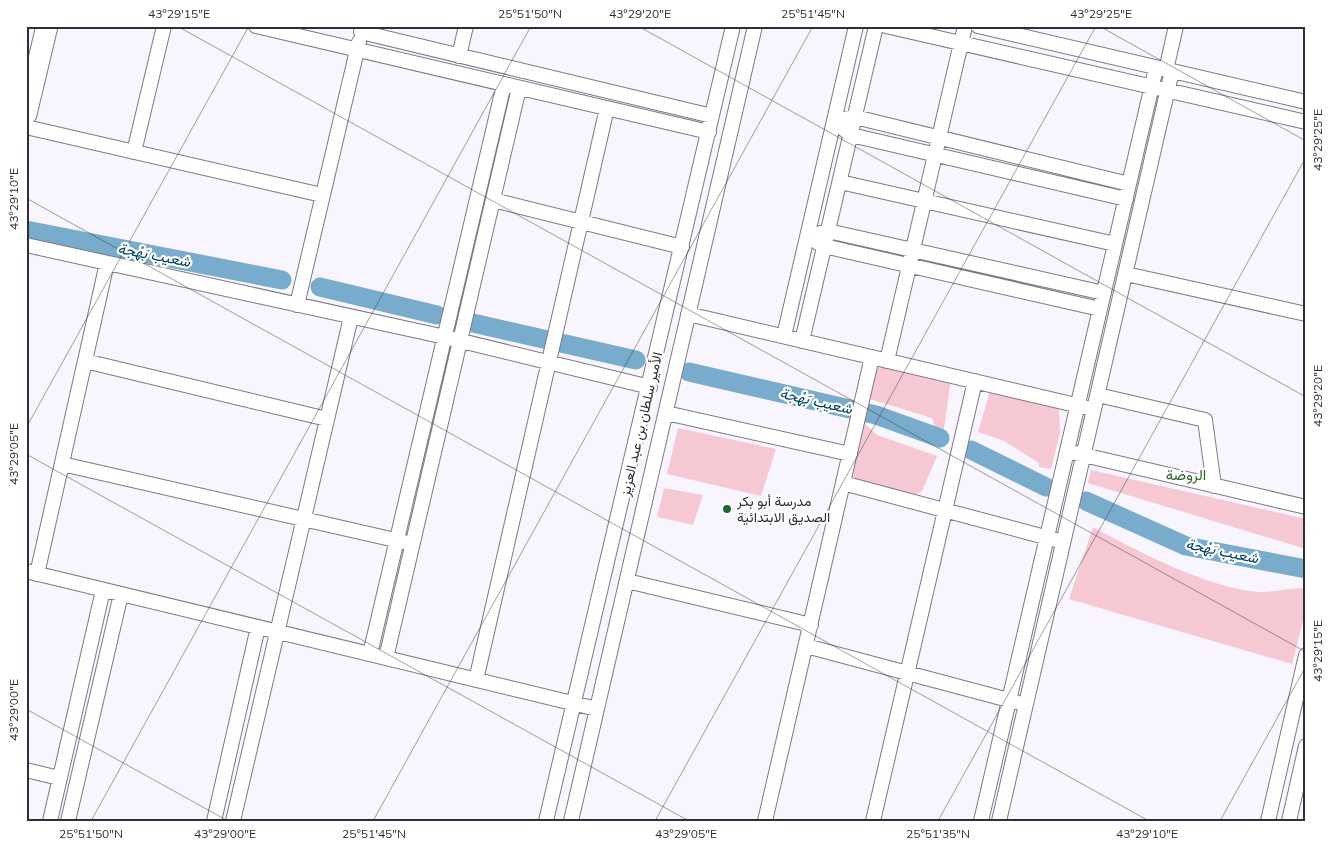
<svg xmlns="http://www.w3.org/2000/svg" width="1332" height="847" font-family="Mulish,Vazirmatn,sans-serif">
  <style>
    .green { fill: #f6c8d4 }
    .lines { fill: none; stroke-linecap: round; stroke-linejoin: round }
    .river { stroke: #79abcc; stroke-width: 19 }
    .minor-casing { stroke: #7d7987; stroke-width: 16 }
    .highway-casing { stroke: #7d7987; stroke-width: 23 }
    .minor { stroke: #fff; stroke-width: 14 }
    .highway { stroke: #fff; stroke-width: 21 }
    .ticks { fill: none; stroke: #302e34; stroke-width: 1; stroke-opacity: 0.45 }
    .poi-dot { fill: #27652e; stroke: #fff; stroke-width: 2 }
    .labels { text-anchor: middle; stroke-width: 4.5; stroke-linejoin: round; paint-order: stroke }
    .street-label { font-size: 14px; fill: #302e34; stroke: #fff }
    .poi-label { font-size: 14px; fill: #302e34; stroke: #fff; text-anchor: start }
    .water-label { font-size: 15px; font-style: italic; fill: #004263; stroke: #fff }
    .neighbourhood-label { font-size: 15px; fill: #2c6431; stroke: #fff }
    .neatline { fill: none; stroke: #302e34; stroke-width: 2 }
    .ticks-label { font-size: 12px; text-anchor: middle; fill: #302e34 }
  </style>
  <rect width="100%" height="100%" fill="#f8f5ff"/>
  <path class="green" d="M 883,364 L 951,378 L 944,429 L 935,427 L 932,418 L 870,399 L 877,369 Z
    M 990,391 L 1013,391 L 1059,409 L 1060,433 L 1051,469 L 1039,467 L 1039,463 L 1004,441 L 978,432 Z
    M 864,423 L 877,435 L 937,456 L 922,491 L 913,496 L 854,481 L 850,477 Z
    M 678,428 L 776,449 L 761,496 L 667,474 Z
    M 1091,470 L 1306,519 L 1306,549 L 1088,483 Z
    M 664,488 L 703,495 L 693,525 L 657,517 Z
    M 1093,527 C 1134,550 1213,590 1260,592 C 1275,592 1290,588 1306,588 L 1306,609 L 1292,664 L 1069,599 Z"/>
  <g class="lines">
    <path class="river" d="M 26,230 L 282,280
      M 320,287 L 437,315
      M 473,323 L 636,360
      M 689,372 L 876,415 L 940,438
      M 971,450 L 1046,487
      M 1086,501 L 1186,546 L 1306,569"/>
    <defs>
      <path id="minor" d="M 256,26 L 709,132
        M 886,26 L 1306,122
        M 978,26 L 1306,102
        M 361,32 L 712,116
        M 459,56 L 466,26
        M 1166,70 L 1176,26
        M 26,127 L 322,195
        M 134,152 L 164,26
        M 840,182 L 1115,244
        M 1126,199 L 851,135 L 834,121 L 855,117 L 1129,184
        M 493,200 L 682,247
        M 820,233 L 828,231 L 1104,293
        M 818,243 L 824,246 L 1100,309
        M 26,245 L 445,337 L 650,387
        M 1126,274 L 1306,314
        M 297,305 L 359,42
        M 688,314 L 1084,407
        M 784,336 L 856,26
        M 802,341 L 876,26
        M 85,361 L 327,419
        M 887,361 L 965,26
        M 1098,395 L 1205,420 L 1214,486
        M 666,413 L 850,454
        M 1075,453 L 1306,507
        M 62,464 L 404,542
        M 843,483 L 1056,540
        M 26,571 L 597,709
        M 37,574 L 107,263
        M 627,581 L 811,625
        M 806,646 L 1016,702
        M 370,654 L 504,84
        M 386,658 L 519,88
        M 476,680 L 607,108
        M 26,770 L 59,778
        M 50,821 L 103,590
        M 68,821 L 121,594
        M 214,821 L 258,627
        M 233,821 L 351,317
        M 546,821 L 733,26
        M 571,821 L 755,26
        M 765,821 L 872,357
        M 873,821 L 975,381
        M 981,821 L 1156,68
        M 999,821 L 1172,71
        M 1268,821 L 1306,655
        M 1289,821 L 1306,746"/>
      <path id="highway" d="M 26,114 L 47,26"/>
    </defs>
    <use href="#minor" class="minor-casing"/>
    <use href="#highway" class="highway-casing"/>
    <use href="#minor" class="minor"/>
    <use href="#highway" class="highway"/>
  </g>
  <path class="ticks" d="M 177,26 L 1306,652M 638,26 L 1306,397M 1099,26 L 1306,141M 26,198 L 1149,821M 26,428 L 249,26M 26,454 L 689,821M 26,709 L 228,821M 91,821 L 531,26M 373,821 L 813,26M 655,821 L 1096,26M 938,821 L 1306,157M 1220,821 L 1306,666"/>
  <circle class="poi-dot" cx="727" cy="509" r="5"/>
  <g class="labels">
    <g class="street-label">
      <text transform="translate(641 424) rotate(-77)" y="5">الأمير سلطان بن عبد العزيز</text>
    </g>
    <g class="poi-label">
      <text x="737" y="506">مدرسة أبو بكر<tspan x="737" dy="16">الصديق الابتدائية</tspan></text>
    </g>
    <g class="water-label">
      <text transform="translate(154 255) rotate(11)" y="5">شعيب بَهْجة</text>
      <text transform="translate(816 401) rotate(13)" y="5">شعيب بَهْجة</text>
      <text transform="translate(1222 551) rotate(12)" y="5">شعيب بَهْجة</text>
    </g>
    <g class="neighbourhood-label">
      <text x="1186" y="480">الروضة</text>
    </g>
  </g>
  <rect width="1332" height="847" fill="none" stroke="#ffffff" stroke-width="55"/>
  <rect x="28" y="28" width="1276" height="792" class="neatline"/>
  <g class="ticks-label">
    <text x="179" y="18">43°29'15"E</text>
    <text x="530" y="18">25°51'50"N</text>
    <text x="640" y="18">43°29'20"E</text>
    <text x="813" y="18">25°51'45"N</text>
    <text x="1101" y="18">43°29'25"E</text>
    <text transform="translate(1318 140) rotate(-90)" y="4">43°29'25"E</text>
    <text transform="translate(14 199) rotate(-90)" y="4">43°29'10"E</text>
    <text transform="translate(1318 396) rotate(-90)" y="4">43°29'20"E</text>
    <text transform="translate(14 454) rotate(-90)" y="4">43°29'05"E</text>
    <text transform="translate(1318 651) rotate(-90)" y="4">43°29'15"E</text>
    <text transform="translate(14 710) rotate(-90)" y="4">43°29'00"E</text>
    <text x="91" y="838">25°51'50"N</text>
    <text x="225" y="838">43°29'00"E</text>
    <text x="374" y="838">25°51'45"N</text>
    <text x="686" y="838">43°29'05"E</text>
    <text x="938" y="838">25°51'35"N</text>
    <text x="1147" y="838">43°29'10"E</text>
  </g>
</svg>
